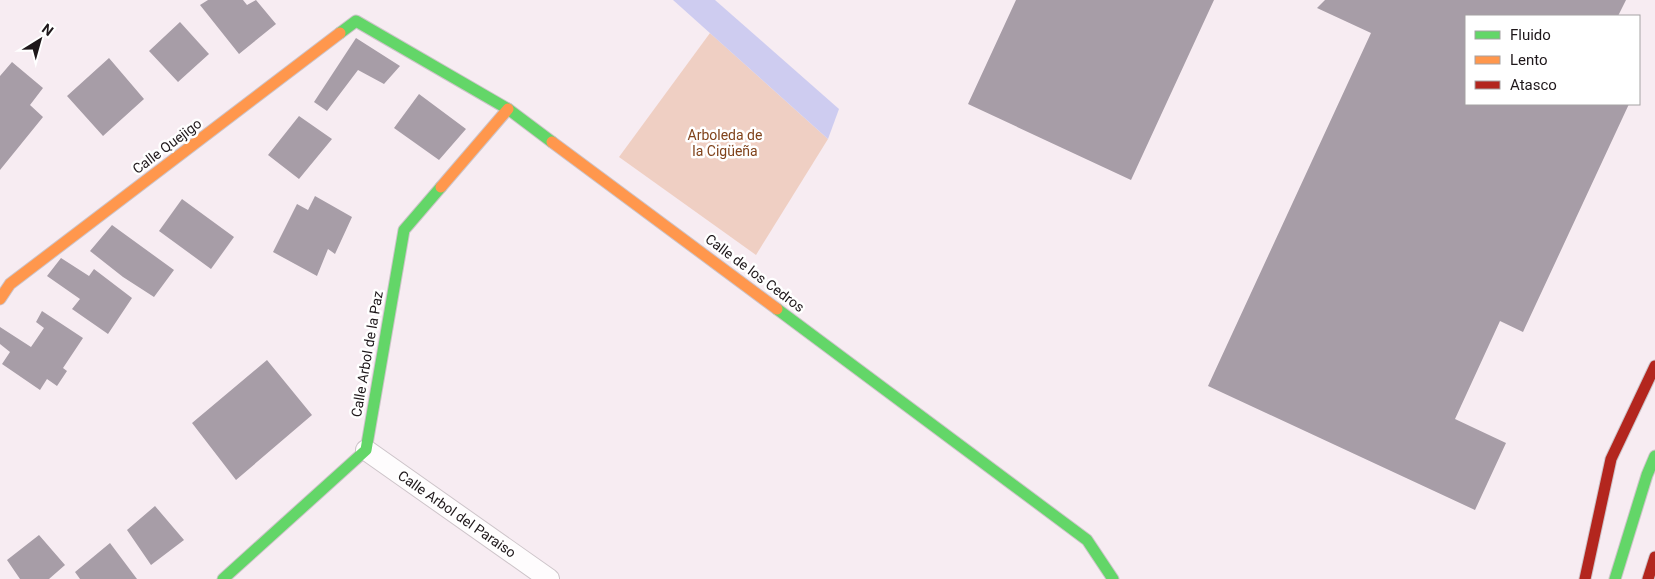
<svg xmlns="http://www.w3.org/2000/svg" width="1655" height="579" font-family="Roboto,sans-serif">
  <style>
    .green { fill: #efcfc3 }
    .water { fill: #ceccf0 }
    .building { fill: #a79da7 }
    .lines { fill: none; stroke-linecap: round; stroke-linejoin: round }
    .street-casing { stroke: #cdc4c9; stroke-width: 22 }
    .fast-casing { stroke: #cdc4c9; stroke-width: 13 }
    .slow-casing { stroke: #cdc4c9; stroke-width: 13 }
    .jam-casing { stroke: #cdc4c9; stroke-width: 13 }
    .street { stroke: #fefcfd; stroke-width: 20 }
    .fast { stroke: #63d668; stroke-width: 11 }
    .slow { stroke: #ff974d; stroke-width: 11 }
    .jam { stroke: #b3261e; stroke-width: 11 }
    .labels { text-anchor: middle; stroke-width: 5; stroke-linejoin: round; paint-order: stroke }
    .park-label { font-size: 14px; fill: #80431b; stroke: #fff }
    .street-label { font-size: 14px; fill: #1e171a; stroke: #fff }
  </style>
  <rect width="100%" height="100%" fill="#f7ecf2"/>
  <path class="green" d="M 710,33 L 828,139 L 756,255 L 619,157 Z"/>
  <path class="water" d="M 673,0 L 715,0 L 839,109 L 828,139 Z"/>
  <path class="building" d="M 208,0 L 243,0 L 247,5 L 256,0 L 276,24 L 239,54 L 200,5 Z
    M 1016,0 L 1214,0 L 1131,180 L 968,104 Z
    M 1325,0 L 1626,0 L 1618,16 L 1466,16 L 1466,104 L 1629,104 L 1523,332 L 1500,321 L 1455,419 L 1506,443 L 1475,510 L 1208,386 L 1371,33 L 1317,8 Z
    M 180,22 L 209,54 L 178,82 L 149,51 Z
    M 356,38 L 400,66 L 384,84 L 358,70 L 327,111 L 314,102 Z
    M 109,58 L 144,99 L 103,136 L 67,96 Z
    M 12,62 L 43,88 L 30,105 L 43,117 L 0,170 L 0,76 Z
    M 419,94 L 466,129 L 439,160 L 394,128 Z
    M 299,116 L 332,139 L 299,179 L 268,155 Z
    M 315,196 L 352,217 L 335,254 L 328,249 L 317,276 L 273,252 L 297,204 L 308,210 Z
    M 182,199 L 234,237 L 211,269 L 159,231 Z
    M 112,225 L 174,270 L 154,297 L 123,277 L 90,251 Z
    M 61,258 L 89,276 L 94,269 L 132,298 L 108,334 L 72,309 L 80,299 L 47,276 Z
    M 42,311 L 83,338 L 63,368 L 67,371 L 57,386 L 47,379 L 40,390 L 2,364 L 10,352 L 0,344 L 0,327 L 31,347 L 44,328 L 36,322 Z
    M 267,360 L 312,415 L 236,480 L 192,423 Z
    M 155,506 L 184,540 L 151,565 L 127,530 Z
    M 39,535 L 65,565 L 49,579 L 20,579 L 7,560 Z
    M 110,543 L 137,579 L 80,579 L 75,572 Z"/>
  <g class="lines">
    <defs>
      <path id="street" d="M 366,450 L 549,579"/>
      <path id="fast" d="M 340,33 L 356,21 L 508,109 L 552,142
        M 777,309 L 1087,540 L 1113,579
        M 223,579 L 366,450 L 404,230 L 441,187
        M 1615,579 L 1647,475 L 1655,456"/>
      <path id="slow" d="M 552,142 L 777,309
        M 441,187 L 508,109
        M 0,299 L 10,284 L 340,33"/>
      <path id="jam" d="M 1585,579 L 1611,459 L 1655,366
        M 1648,579 L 1655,557"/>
    </defs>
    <use href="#street" class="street-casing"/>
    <use href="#fast" class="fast-casing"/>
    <use href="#slow" class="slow-casing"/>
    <use href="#jam" class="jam-casing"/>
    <use href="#street" class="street"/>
    <use href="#fast" class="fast"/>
    <use href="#slow" class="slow"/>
    <use href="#jam" class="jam"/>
  </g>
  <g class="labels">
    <g class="park-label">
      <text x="725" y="140">Arboleda de<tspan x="725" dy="16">la Cigüeña</tspan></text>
    </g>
    <g class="street-label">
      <text transform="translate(167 146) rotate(-37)" y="5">Calle Quejigo</text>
      <text transform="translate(755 273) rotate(37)" y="5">Calle de los Cedros</text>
      <text transform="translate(367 354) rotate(-80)" y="5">Calle Arbol de la Paz</text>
      <text transform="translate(457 514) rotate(35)" y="5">Calle Arbol del Paraiso</text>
    </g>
  </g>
  <rect x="1465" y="15" width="175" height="90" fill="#ffffff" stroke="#a5a2a3"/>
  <rect x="1475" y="31" width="25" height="8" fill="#63d668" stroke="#a5a2a3"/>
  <text x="1510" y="40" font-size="15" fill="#1e171a">Fluido</text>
  <rect x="1475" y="56" width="25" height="8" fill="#ff974d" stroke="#a5a2a3"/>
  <text x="1510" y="65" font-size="15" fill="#1e171a">Lento</text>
  <rect x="1475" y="81" width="25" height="8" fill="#b3261e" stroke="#a5a2a3"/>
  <text x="1510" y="90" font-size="15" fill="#1e171a">Atasco</text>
  <g transform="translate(40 40) rotate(37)" stroke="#ffffff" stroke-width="4" paint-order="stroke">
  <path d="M0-4L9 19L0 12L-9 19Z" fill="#1e171a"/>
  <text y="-8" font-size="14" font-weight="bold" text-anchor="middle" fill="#1e171a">N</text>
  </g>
</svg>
